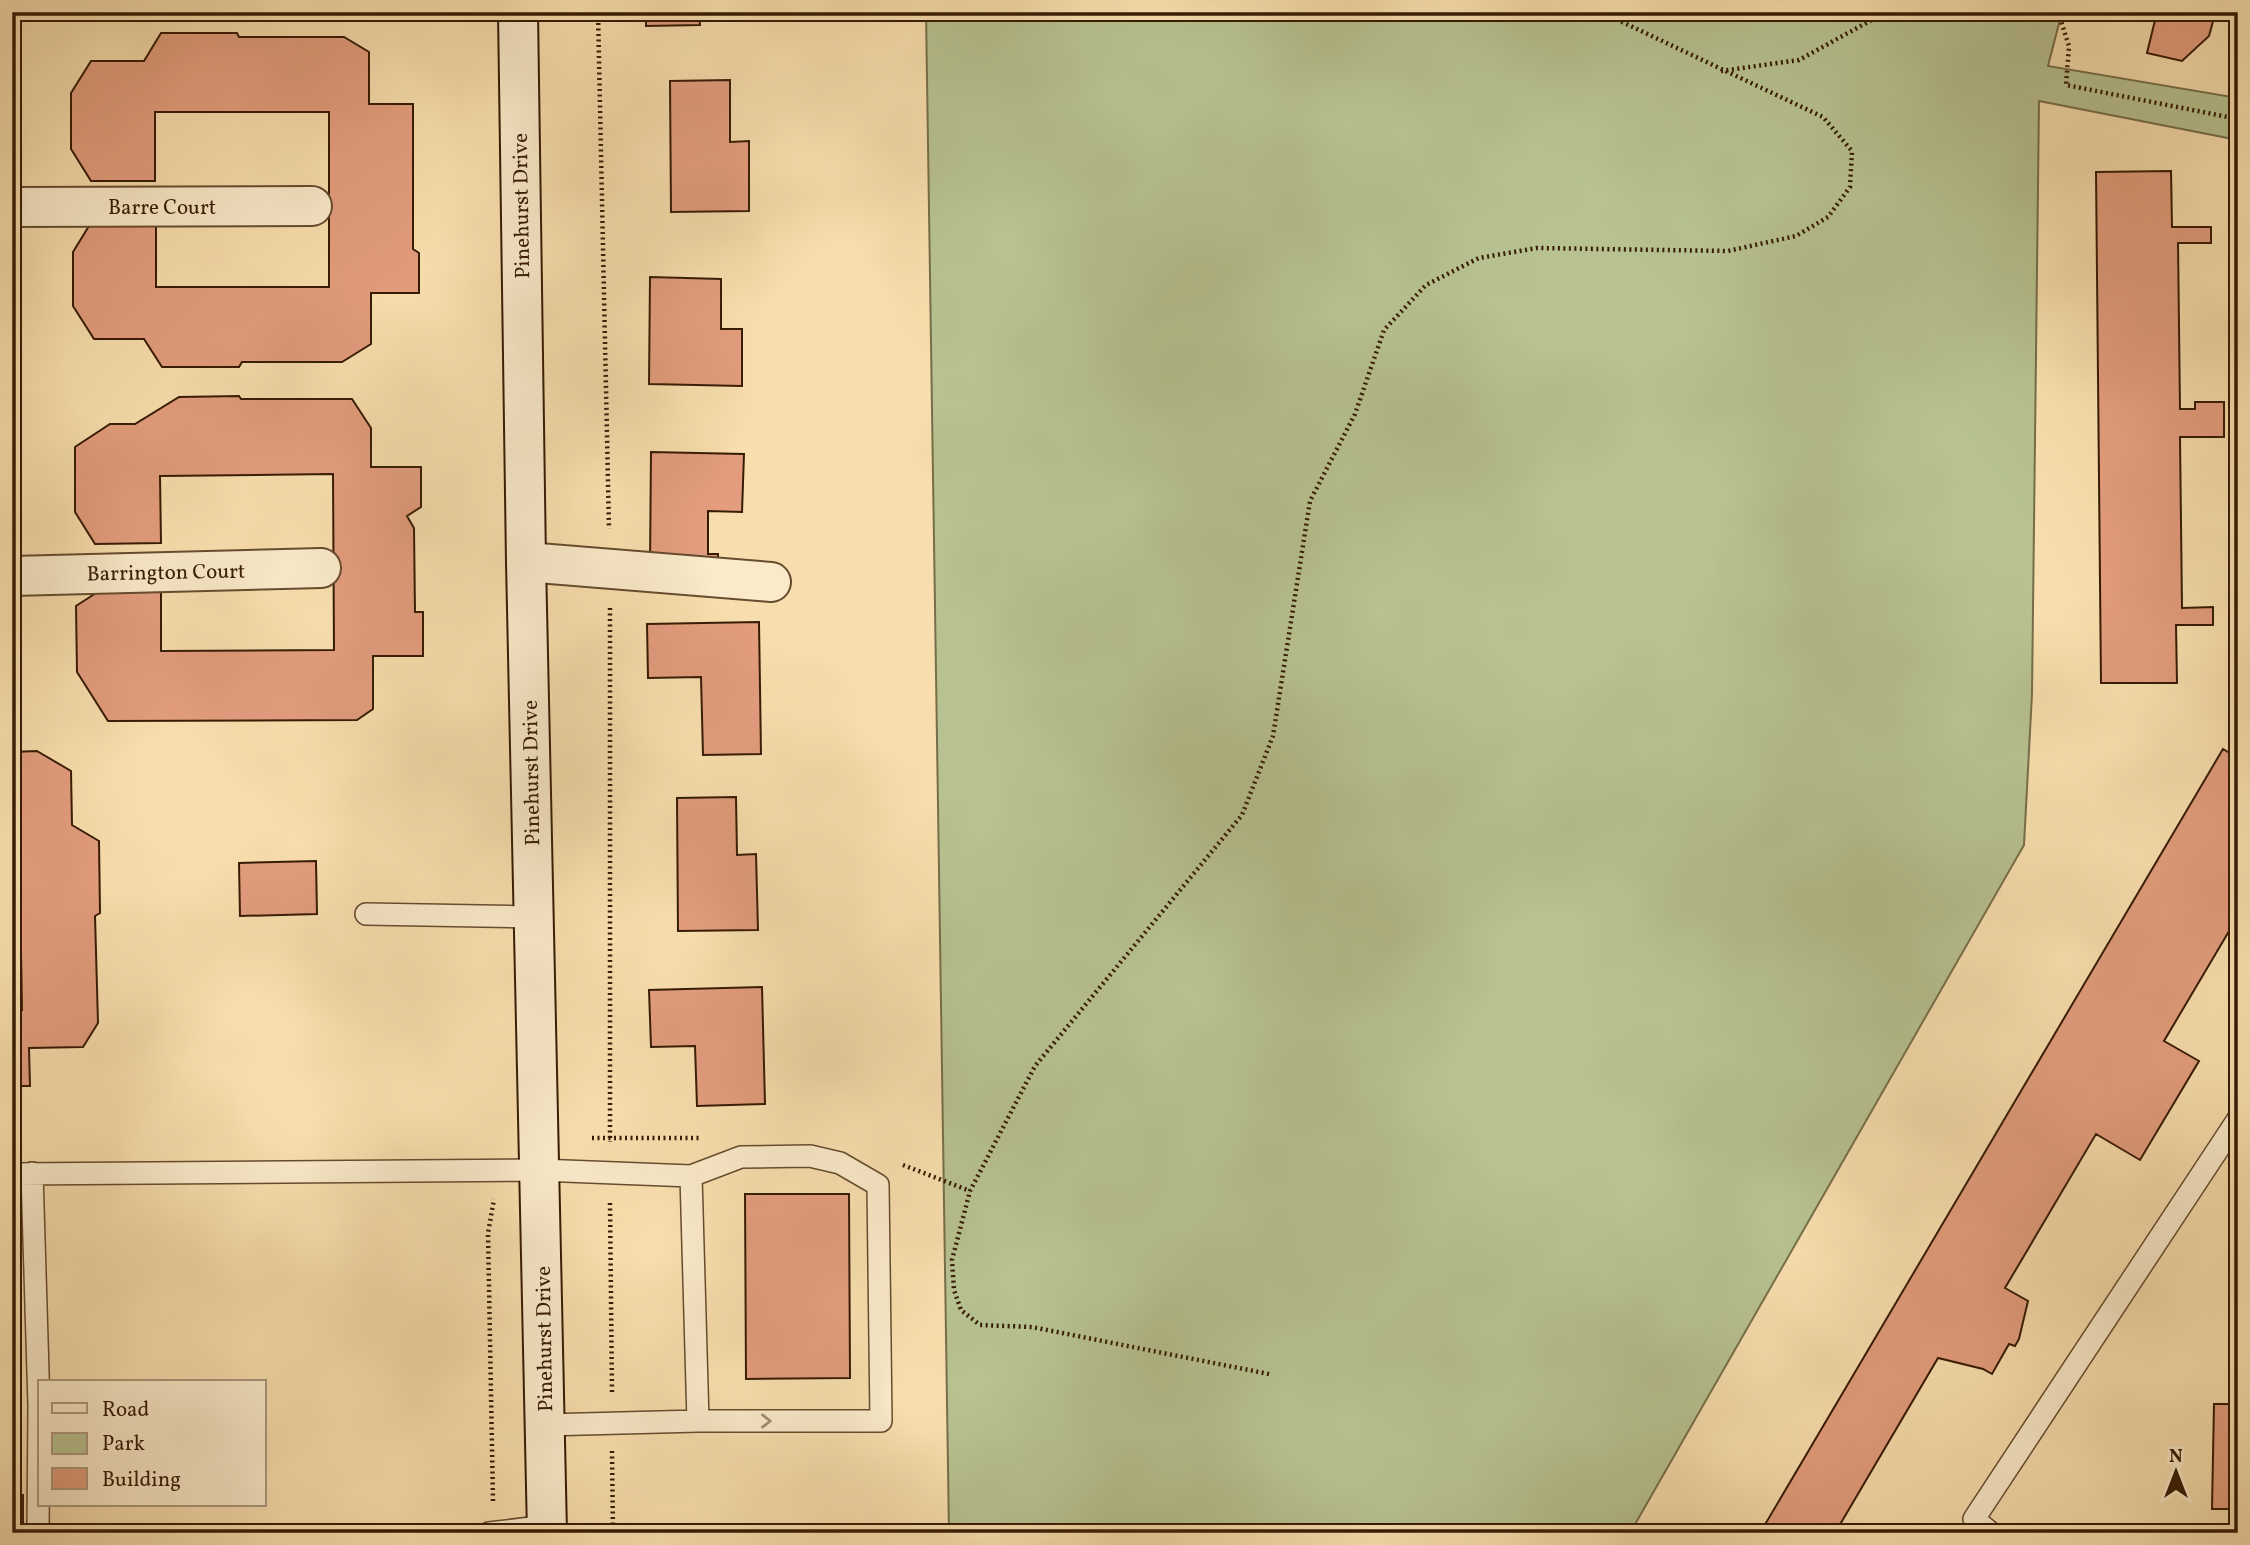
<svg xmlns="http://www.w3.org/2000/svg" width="2250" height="1545" font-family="Vollkorn,serif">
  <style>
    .green { fill: #b7c290; stroke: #766e4a; stroke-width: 2 }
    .building { fill: #e39d7e; stroke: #361b04; stroke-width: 2 }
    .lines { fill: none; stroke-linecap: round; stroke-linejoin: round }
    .lane-casing { stroke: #664c2e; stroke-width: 24 }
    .street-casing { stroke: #664c2e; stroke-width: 42 }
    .secondary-casing { stroke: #361b04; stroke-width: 42 }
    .path { stroke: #361b04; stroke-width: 4.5; stroke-dasharray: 2 3.5; stroke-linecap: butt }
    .lane { stroke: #faeaca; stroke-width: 21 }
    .street { stroke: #faeaca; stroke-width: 38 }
    .secondary { stroke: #faeaca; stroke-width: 38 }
    .oneway { stroke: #a28d71 }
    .labels { text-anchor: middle; stroke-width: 5; stroke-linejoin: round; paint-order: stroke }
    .street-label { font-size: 21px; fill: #361b04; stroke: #faeaca }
  </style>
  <rect width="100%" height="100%" fill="#f8deae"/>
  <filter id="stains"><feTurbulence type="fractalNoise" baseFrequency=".00286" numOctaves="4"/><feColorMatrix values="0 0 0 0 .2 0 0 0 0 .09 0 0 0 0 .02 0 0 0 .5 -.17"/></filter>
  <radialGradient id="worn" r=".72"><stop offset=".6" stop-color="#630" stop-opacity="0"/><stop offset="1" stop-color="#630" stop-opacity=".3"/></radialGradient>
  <path class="green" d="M 926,12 L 2062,12 L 2048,66 L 2238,98 L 2238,140 L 2039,101 L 2032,694 L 2024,845 L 1630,1533 L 949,1533 Z"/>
  <path class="building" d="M 646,12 L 699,12 L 700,25 L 646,26 Z
    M 2157,12 L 2235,12 L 2232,20 L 2215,14 L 2209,36 L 2182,61 L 2147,53 Z
    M 161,33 L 237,33 L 239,37 L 344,37 L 369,52 L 369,104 L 413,104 L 413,249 L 419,253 L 419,293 L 371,293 L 371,344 L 342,362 L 242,362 L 239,367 L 162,367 L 144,339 L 94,339 L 73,306 L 73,252 L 92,221 L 156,221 L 156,287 L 329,287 L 329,112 L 155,112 L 155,181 L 91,181 L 71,149 L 71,93 L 91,61 L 144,61 Z
    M 730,80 L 730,142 L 749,141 L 749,211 L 671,212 L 670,81 Z
    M 2171,171 L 2172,227 L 2211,227 L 2211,243 L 2178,243 L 2180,409 L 2195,409 L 2195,402 L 2224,402 L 2224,437 L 2180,437 L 2182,608 L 2213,607 L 2213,625 L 2176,625 L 2177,683 L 2101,683 L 2096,172 Z
    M 650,277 L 721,279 L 721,329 L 742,329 L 742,386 L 649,384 Z
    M 239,396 L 241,399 L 352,399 L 371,428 L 371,467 L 421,467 L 421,507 L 407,516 L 414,528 L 415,612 L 423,612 L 423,656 L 373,656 L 373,709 L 357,720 L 108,721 L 77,672 L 76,606 L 110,584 L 161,583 L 161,651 L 334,650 L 333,474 L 160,476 L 161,543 L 95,544 L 75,512 L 75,447 L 110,424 L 135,424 L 179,397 Z
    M 651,452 L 744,454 L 742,512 L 708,511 L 708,554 L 718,554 L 718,566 L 650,565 Z
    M 759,622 L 761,754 L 703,755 L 701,677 L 648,678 L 647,624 Z
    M 2223,749 L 2238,758 L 2238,916 L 2164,1041 L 2199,1061 L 2140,1160 L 2096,1134 L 2005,1288 L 2028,1301 L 2019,1339 L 2015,1346 L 2009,1344 L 1992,1374 L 1983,1369 L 1938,1358 L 1835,1533 L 1760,1533 Z
    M 37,751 L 71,771 L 72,825 L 99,841 L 100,913 L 95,916 L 98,1023 L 83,1047 L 29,1048 L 30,1086 L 12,1086 L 12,1010 L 22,1010 L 19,836 L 12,836 L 12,752 Z
    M 736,797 L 737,855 L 756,854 L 758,930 L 678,931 L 677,798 Z
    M 316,861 L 317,914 L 240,916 L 239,863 Z
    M 762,987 L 765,1104 L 697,1106 L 695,1046 L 651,1047 L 649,990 Z
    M 745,1194 L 849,1194 L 850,1378 L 746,1379 Z
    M 2214,1404 L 2238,1404 L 2238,1509 L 2212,1509 Z
    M 12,1495 L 23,1495 L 23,1533 L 12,1533 Z"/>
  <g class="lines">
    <defs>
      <path id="lane" d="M 366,914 L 535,917
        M 32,1173 L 39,1406 L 38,1533
        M 12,1174 L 540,1170 L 691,1176 L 698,1421 L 545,1425
        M 691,1176 L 741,1157 L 810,1156 L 840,1163 L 878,1185 L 881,1421 L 698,1421
        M 489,1533 L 547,1526
        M 1991,1533 L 1974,1519 L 2238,1119"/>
      <path id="street" d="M 12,207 L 312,206
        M 526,562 L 771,582
        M 12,576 L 321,568"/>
      <path id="secondary" d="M 518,12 L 526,562 L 547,1533"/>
    </defs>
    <use href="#lane" class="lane-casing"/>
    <use href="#street" class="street-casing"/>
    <use href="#secondary" class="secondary-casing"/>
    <path class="path" d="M 598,12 L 609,529
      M 2058,12 L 2069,46 L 2066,85 L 2238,119
      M 1721,71 L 1799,60 L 1886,12
      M 610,608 L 610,1142
      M 592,1138 L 699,1138
      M 903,1165 L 970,1191
      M 610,1203 L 612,1394
      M 1269,1374 L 1032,1327 L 980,1325 L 961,1310 L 954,1290 L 952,1260 L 970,1191 L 1035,1066 L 1242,815 L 1273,736 L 1310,501 L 1355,414 L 1384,330 L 1426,285 L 1479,258 L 1537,248 L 1728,251 L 1796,236 L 1828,217 L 1850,187 L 1852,151 L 1823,117 L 1601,12
      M 612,1451 L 613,1533
      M 493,1501 L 488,1233 L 494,1199"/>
    <use href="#lane" class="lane"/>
    <use href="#street" class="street"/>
    <use href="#secondary" class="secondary"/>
  </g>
  <defs><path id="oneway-chevron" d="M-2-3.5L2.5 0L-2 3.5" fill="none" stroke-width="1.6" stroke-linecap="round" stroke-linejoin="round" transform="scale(1.75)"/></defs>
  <use class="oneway" href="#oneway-chevron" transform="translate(766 1421)"/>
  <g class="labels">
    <g class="street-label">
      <text transform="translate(521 206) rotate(-91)" y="7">Pinehurst Drive</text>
      <text x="162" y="214">Barre Court</text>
      <text transform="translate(166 572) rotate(-1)" y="7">Barrington Court</text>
      <text transform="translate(531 773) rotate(-91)" y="7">Pinehurst Drive</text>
      <text transform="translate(544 1339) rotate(-91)" y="7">Pinehurst Drive</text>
    </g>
  </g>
  <rect width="2250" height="1545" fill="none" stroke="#f8deae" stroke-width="42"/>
  <rect x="14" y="14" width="2222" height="1517" fill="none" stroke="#361b04" stroke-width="3.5"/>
  <rect x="21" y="21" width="2208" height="1503" fill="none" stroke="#361b04" stroke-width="2"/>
  <rect x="38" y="1380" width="228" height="126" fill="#faeaca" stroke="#ac977b" stroke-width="2"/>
  <rect x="52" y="1403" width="35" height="10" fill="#faeaca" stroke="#ac977b" stroke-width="2"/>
  <text x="102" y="1416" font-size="21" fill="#361b04">Road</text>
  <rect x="52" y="1433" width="35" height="21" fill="#b7c290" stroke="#ac977b" stroke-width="2"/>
  <text x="102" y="1450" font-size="21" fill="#361b04">Park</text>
  <rect x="52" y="1468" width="35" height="21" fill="#e39d7e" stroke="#ac977b" stroke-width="2"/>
  <text x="102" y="1486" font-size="21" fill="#361b04">Building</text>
  <g transform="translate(2176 1472)" stroke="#faeaca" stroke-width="5" paint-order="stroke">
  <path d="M0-5L12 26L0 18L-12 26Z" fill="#361b04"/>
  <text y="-10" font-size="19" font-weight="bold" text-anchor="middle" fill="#361b04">N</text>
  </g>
  <rect width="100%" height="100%" filter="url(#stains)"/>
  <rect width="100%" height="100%" fill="url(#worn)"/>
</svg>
